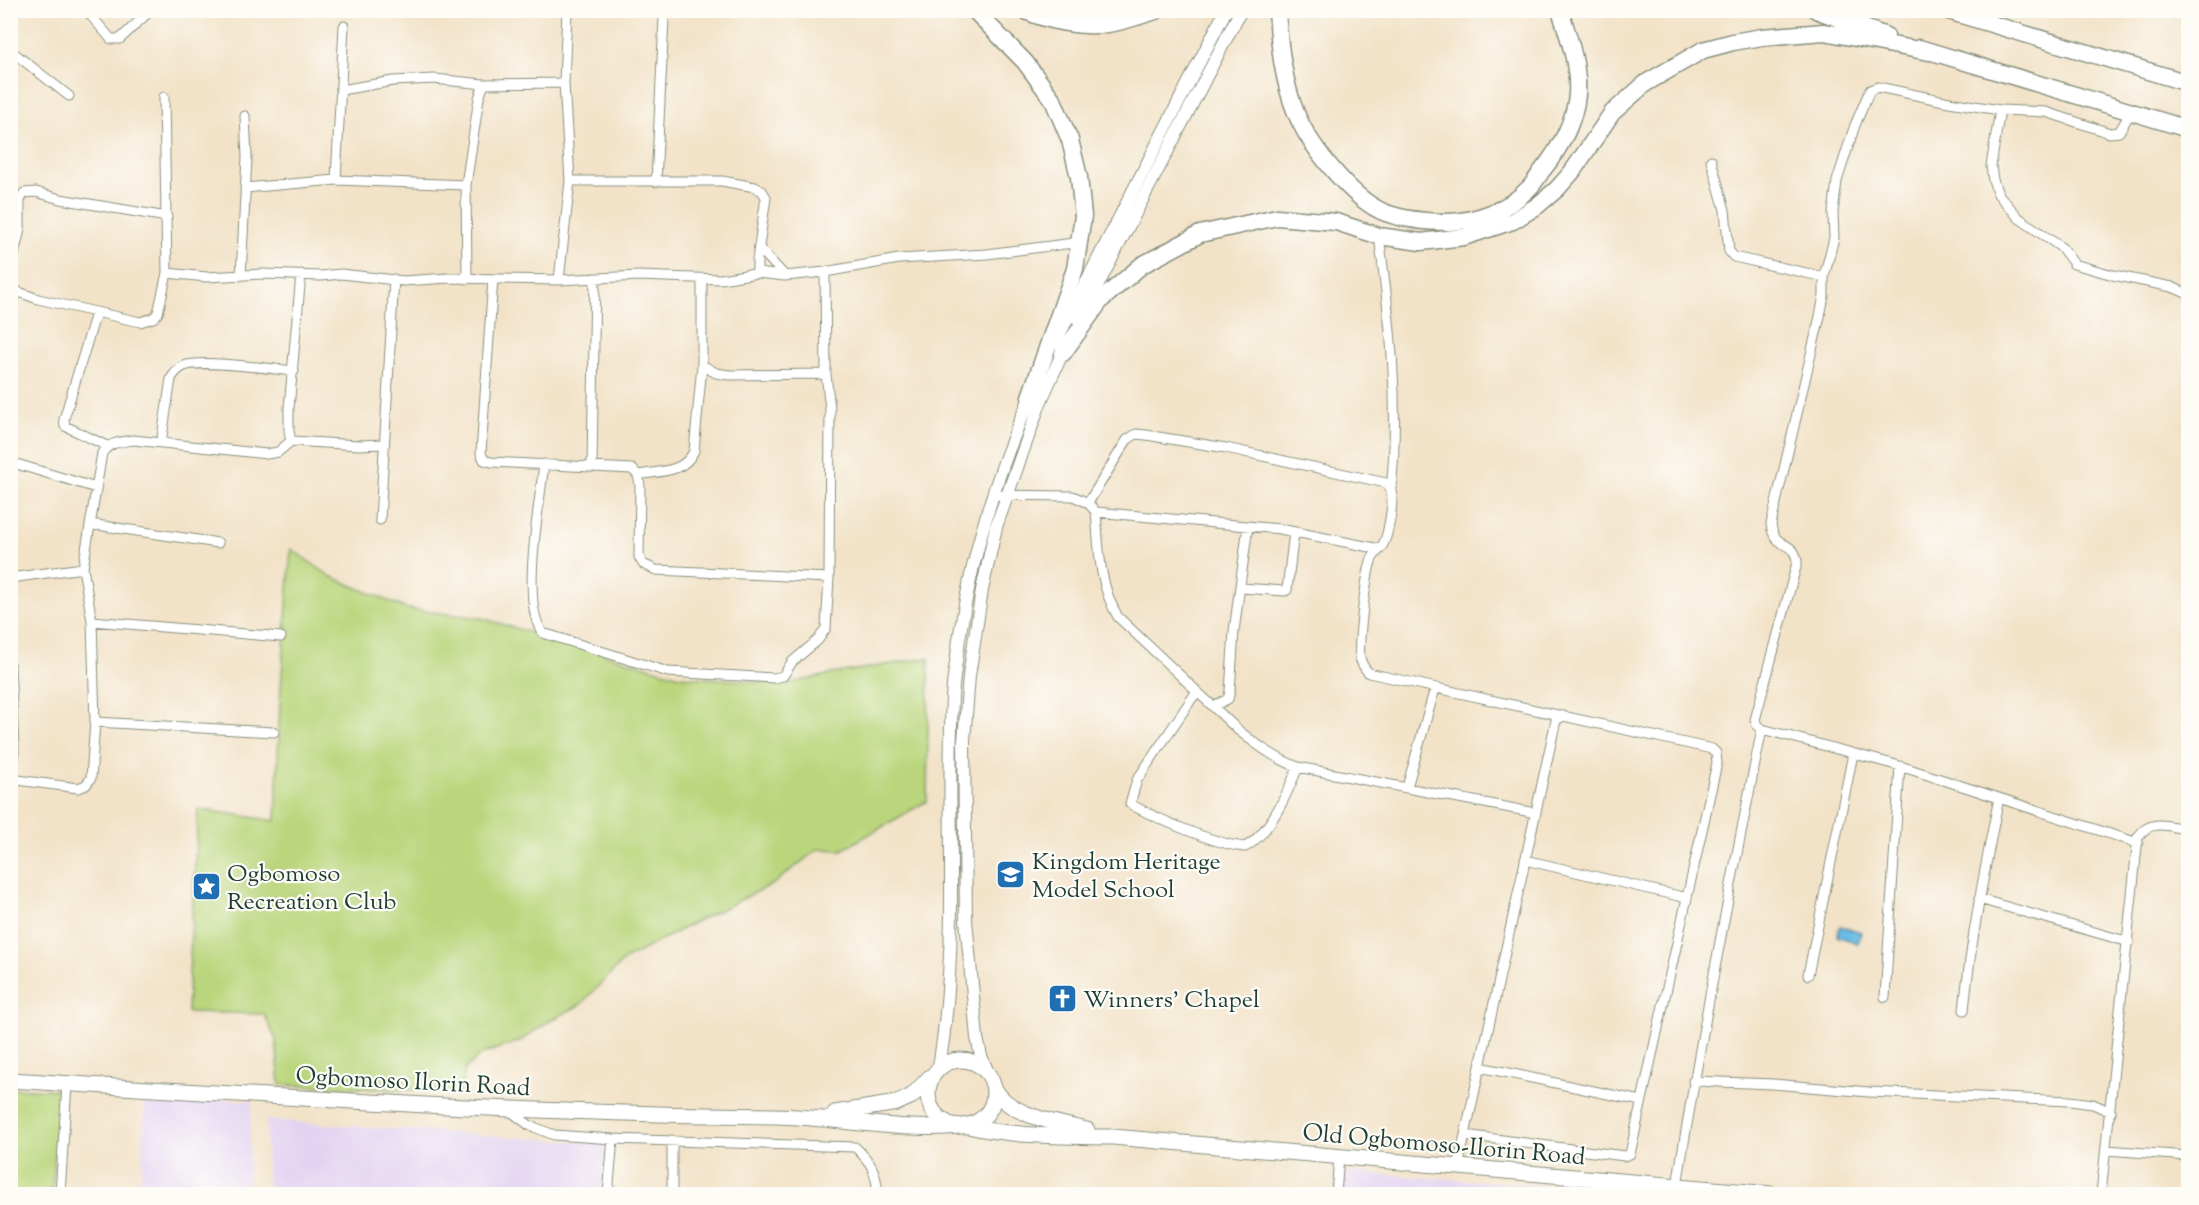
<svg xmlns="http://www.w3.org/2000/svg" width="2199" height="1205" font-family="'Sorts Mill Goudy',serif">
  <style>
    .built { fill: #e3d3f2 }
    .green { fill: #bad57b; stroke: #6c8958; stroke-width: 1.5 }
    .water { fill: #6abce5; stroke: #447c8c; stroke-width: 1.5 }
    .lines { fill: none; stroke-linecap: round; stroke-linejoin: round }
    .minor-casing { stroke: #88907e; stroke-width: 11 }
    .tertiary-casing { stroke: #88907e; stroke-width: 14 }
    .trunk-casing { stroke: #88907e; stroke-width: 17 }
    .motorway-casing { stroke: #88907e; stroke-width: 19 }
    .minor { stroke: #fff; stroke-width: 9 }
    .tertiary { stroke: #fff; stroke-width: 12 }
    .trunk { stroke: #fff; stroke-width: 15 }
    .motorway { stroke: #fff; stroke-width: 16 }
    .labels { text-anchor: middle; stroke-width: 4.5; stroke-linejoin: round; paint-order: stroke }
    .poi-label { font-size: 24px; fill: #1f3d34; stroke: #fdfcf7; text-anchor: start }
    .street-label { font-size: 24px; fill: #1f3d34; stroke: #fdfcf7 }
  </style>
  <rect width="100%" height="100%" fill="#fdfcf7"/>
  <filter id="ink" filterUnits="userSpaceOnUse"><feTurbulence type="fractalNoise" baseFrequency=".0167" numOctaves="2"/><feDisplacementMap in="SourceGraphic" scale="12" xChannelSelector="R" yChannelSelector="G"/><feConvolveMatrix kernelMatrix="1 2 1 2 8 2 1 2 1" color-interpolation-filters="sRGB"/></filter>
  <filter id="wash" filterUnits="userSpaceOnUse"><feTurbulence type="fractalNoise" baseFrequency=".008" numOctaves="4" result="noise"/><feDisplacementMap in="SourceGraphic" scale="24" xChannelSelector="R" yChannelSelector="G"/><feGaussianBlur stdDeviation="1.35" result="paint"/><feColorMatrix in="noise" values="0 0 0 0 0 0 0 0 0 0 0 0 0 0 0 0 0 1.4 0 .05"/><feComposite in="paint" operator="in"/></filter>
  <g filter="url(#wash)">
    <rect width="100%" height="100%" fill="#f2e2c7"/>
    <path class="built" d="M 145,1096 L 252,1101 L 247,1194 L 140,1194 Z
      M 266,1120 L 607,1144 L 603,1194 L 267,1194 Z
      M 1344,1172 L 1637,1192 L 1675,1194 L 1342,1194 Z"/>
    <path class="green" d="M 291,549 L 330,576 L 407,609 L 481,618 L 680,676 L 787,684 L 837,673 L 929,658 L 927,801 L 842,850 L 818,849 L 773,884 L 691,924 L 624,960 L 580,1005 L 548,1022 L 520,1041 L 482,1054 L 465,1069 L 461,1092 L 280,1085 L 276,1040 L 264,1014 L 187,1012 L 198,809 L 276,821 L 280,701 Z
      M 10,1088 L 60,1090 L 52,1194 L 11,1194 Z"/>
    <path class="water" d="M 1840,926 L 1861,932 L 1858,943 L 1837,936 Z"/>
  </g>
  <g filter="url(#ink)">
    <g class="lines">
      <defs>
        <path id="minor" d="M 86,10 L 111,39 L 120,39 L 151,10
          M 10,50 L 69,96
          M 341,90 L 393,81 L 434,79 L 484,84
          M 2000,110 L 1991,166 L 1993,180 L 1998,194 L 2019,218 L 2062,248 L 2074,264 L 2113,275 L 2172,287 L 2188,294
          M 2131,112 L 2119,132 L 2110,133 L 2046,112 L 2000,110 L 1949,102 L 1878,87 L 1870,90 L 1855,125 L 1837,181 L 1833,213 L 1834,238 L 1824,277 L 1824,296 L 1820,316 L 1771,524 C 1774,551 1796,539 1797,563 L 1755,720 L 1757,725 L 1762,729 L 1900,766 L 2138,843
          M 1711,160 L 1725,210 L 1729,251 L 1734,257 L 1824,277
          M 336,180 L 344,26
          M 570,181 L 722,181 L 755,187 L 762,191 L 766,197 L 757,260 L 757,273
          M 656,182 L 664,19
          M 245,188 L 336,180 L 466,185
          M 1379,236 C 1390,319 1400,405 1391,489
          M 760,249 L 785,276
          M 10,272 L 20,229 L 20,200 L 24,193 L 36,192 L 60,199 L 167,217
          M 167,273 L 207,277 L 263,274 L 321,276 L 341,274 L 404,281 L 448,278 L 559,280 L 638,276 L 721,279 L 757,273 L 785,276 L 825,272 L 899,259 L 987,254 L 1081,242
          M 241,276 L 247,157 L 245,116
          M 467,279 L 466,185 L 479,98 L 484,84 L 564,83
          M 493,279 L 481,453 L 484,460 L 491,462 L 632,469 L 638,475 L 640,485 L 639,557 L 643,564 L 656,570 L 829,578
          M 559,280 L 570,181 L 564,83 L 567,10
          M 10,287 L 13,290 L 38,299 L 140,322 L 153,318 L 158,313 L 167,273 L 164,97
          M 96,313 L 64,419 L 65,426 L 107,446
          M 702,365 L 716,373 L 729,375 L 826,374
          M 291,441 L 359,445 L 384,444
          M 161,443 L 171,379 C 174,373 178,369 184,366 C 202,359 271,369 294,371
          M 10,462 L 96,488
          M 544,464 C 540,501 520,606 543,633 L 668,672 L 774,678 L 783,676 L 792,662 L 818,640 L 826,628 L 829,578 L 830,409 L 826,374 L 825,272
          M 592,466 L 595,278
          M 638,475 C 660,471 684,473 694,451 L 702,365 L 702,279
          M 993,495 L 1073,496 L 1088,503 L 1096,512 L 1280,529 L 1380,549 C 1377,552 1374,555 1372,559 C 1366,573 1358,642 1360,657 C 1361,664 1364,668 1369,673 L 1712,749 L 1716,753 L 1717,763 L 1630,1154 L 1624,1156 L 1465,1135
          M 1088,503 L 1127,440 L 1136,434 L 1146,435 L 1226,448 L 1386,483 C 1389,486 1390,487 1391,491 C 1394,502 1388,541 1380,549
          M 1096,512 C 1099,549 1099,585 1118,617 L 1238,730 C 1257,745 1276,759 1298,767 L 1536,813
          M 380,520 L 394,279
          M 90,524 L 218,543
          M 10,578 L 83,568
          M 1241,588 L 1285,591 L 1287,590 L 1294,532
          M 92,621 L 281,637
          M 10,666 L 14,747 L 14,761 L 10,772
          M 1197,691 L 1137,780 L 1130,804 C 1158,819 1214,844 1245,847 C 1270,834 1288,792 1298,767
          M 1213,706 L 1228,699 L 1230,691 L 1234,631 L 1248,526
          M 95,722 L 274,732
          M 10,779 L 78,788 L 86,785 L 91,778 L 95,722 L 92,621 L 83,568 L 102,453 C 110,442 120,442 133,440 L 267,454 L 278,452 L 291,441 L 289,431 L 289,408 L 301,274
          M 1407,787 L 1435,688
          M 1525,860 L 1687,898
          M 1979,899 L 2129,942
          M 1808,975 L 1853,754
          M 1885,997 L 1900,766
          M 1964,1010 C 1971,938 1985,868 1999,798
          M 1480,1067 L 1641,1101
          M 1693,1081 L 1773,1084 L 1869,1092 L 2070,1101 L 2093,1104 L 2111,1112
          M 509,1110 L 529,1125 L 554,1135 L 613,1139 L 855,1147 C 872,1163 876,1171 878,1194
          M 2106,1150 L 2188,1156
          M 1458,1167 L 1556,720 L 1562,717
          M 1677,1186 C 1701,1033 1731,881 1762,729
          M 60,1194 L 67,1084
          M 608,1194 L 613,1139
          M 672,1194 L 672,1140
          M 1336,1194 L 1339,1157
          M 2101,1194 L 2138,837 C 2150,818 2170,826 2188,830"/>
        <path id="tertiary" d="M 1079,321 L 1241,10
          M 1055,343 L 1226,10
          M 939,1066 C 960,945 946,821 952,698 C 953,678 957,659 959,639 C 972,554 997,470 1033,391
          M 989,1075 L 981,1056 L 977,1038 L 966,920 L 964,741 L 969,676 L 982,590 L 996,527 L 1040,403 L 1065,347"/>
        <path id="trunk" d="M928 1093a33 33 0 1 1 66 0a33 33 0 1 1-66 0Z
          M 10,1080 C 265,1096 520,1114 775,1116 C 837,1117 899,1132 961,1126
          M 993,1085 C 1005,1116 1058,1123 1087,1130
          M 835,1113 L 897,1103 L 912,1096 L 930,1077
          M 968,1126 C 1015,1137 1064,1136 1113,1137 L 1771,1194"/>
        <path id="motorway" d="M 974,10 L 1025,62 L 1053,100 L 1070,140 L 1079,177 L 1083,216 L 1075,269 L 1030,397
          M 1023,10 C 1048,21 1080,28 1107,24 C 1124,22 1142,15 1158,10
          M 1277,10 C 1279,45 1283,81 1296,113 C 1309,145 1353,201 1386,213 C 1406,220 1427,222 1449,222 C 1475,221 1508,210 1527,190 C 1533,185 1537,178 1541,172 C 1559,150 1574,124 1577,95 C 1579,66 1569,38 1560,10
          M 1816,10 L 1886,36
          M 1945,10 L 2188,83
          M 1919,48 L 2188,129
          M 1063,353 L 1101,300 L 1142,265 L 1200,234 L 1277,217 L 1336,222 L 1379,236 L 1421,242 L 1464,237 L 1513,221 L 1537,206 L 1557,189 L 1572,172 L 1612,113 L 1646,83 L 1703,50 L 1733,42 L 1762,37 L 1824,32 L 1929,52"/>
      </defs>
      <use href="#minor" class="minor-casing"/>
      <use href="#tertiary" class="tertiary-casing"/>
      <use href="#trunk" class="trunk-casing"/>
      <use href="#motorway" class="motorway-casing"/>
      <use href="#minor" class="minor"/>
      <use href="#tertiary" class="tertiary"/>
      <use href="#trunk" class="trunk"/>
      <use href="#motorway" class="motorway"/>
    </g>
  </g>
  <defs>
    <symbol id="school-square" viewBox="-11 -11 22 22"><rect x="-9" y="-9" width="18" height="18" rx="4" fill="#1f6fb2" stroke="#fdfcf7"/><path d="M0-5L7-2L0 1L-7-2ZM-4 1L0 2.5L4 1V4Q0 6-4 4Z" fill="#fff"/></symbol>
    <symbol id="sight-square" viewBox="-11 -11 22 22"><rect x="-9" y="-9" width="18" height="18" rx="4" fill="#1f6fb2" stroke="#fdfcf7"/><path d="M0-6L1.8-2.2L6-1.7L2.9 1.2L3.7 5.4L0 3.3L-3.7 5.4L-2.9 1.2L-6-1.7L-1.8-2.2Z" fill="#fff"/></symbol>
    <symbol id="church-square" viewBox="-11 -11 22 22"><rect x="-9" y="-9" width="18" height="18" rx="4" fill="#1f6fb2" stroke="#fdfcf7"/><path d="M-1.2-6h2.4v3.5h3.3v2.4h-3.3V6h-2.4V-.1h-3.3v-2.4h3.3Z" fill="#fff"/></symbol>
  </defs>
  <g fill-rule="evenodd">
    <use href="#school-square" x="994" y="858" width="33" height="33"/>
    <use href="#sight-square" x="190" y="870" width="33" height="33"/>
    <use href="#church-square" x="1046" y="982" width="33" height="33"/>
  </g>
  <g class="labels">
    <g class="poi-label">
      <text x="1032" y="869">Kingdom Heritage<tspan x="1032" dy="28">Model School</tspan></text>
      <text x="227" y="881">Ogbomoso<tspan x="227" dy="28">Recreation Club</tspan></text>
      <text x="1083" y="1007">Winners' Chapel</text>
    </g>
    <g class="street-label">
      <text transform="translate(413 1081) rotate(3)" y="8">Ogbomoso Ilorin Road</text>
      <text transform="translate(1444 1144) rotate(5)" y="8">Old Ogbomoso-Ilorin Road</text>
    </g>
  </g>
  <rect width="2199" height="1205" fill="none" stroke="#fdfcf7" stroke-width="36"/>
</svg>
